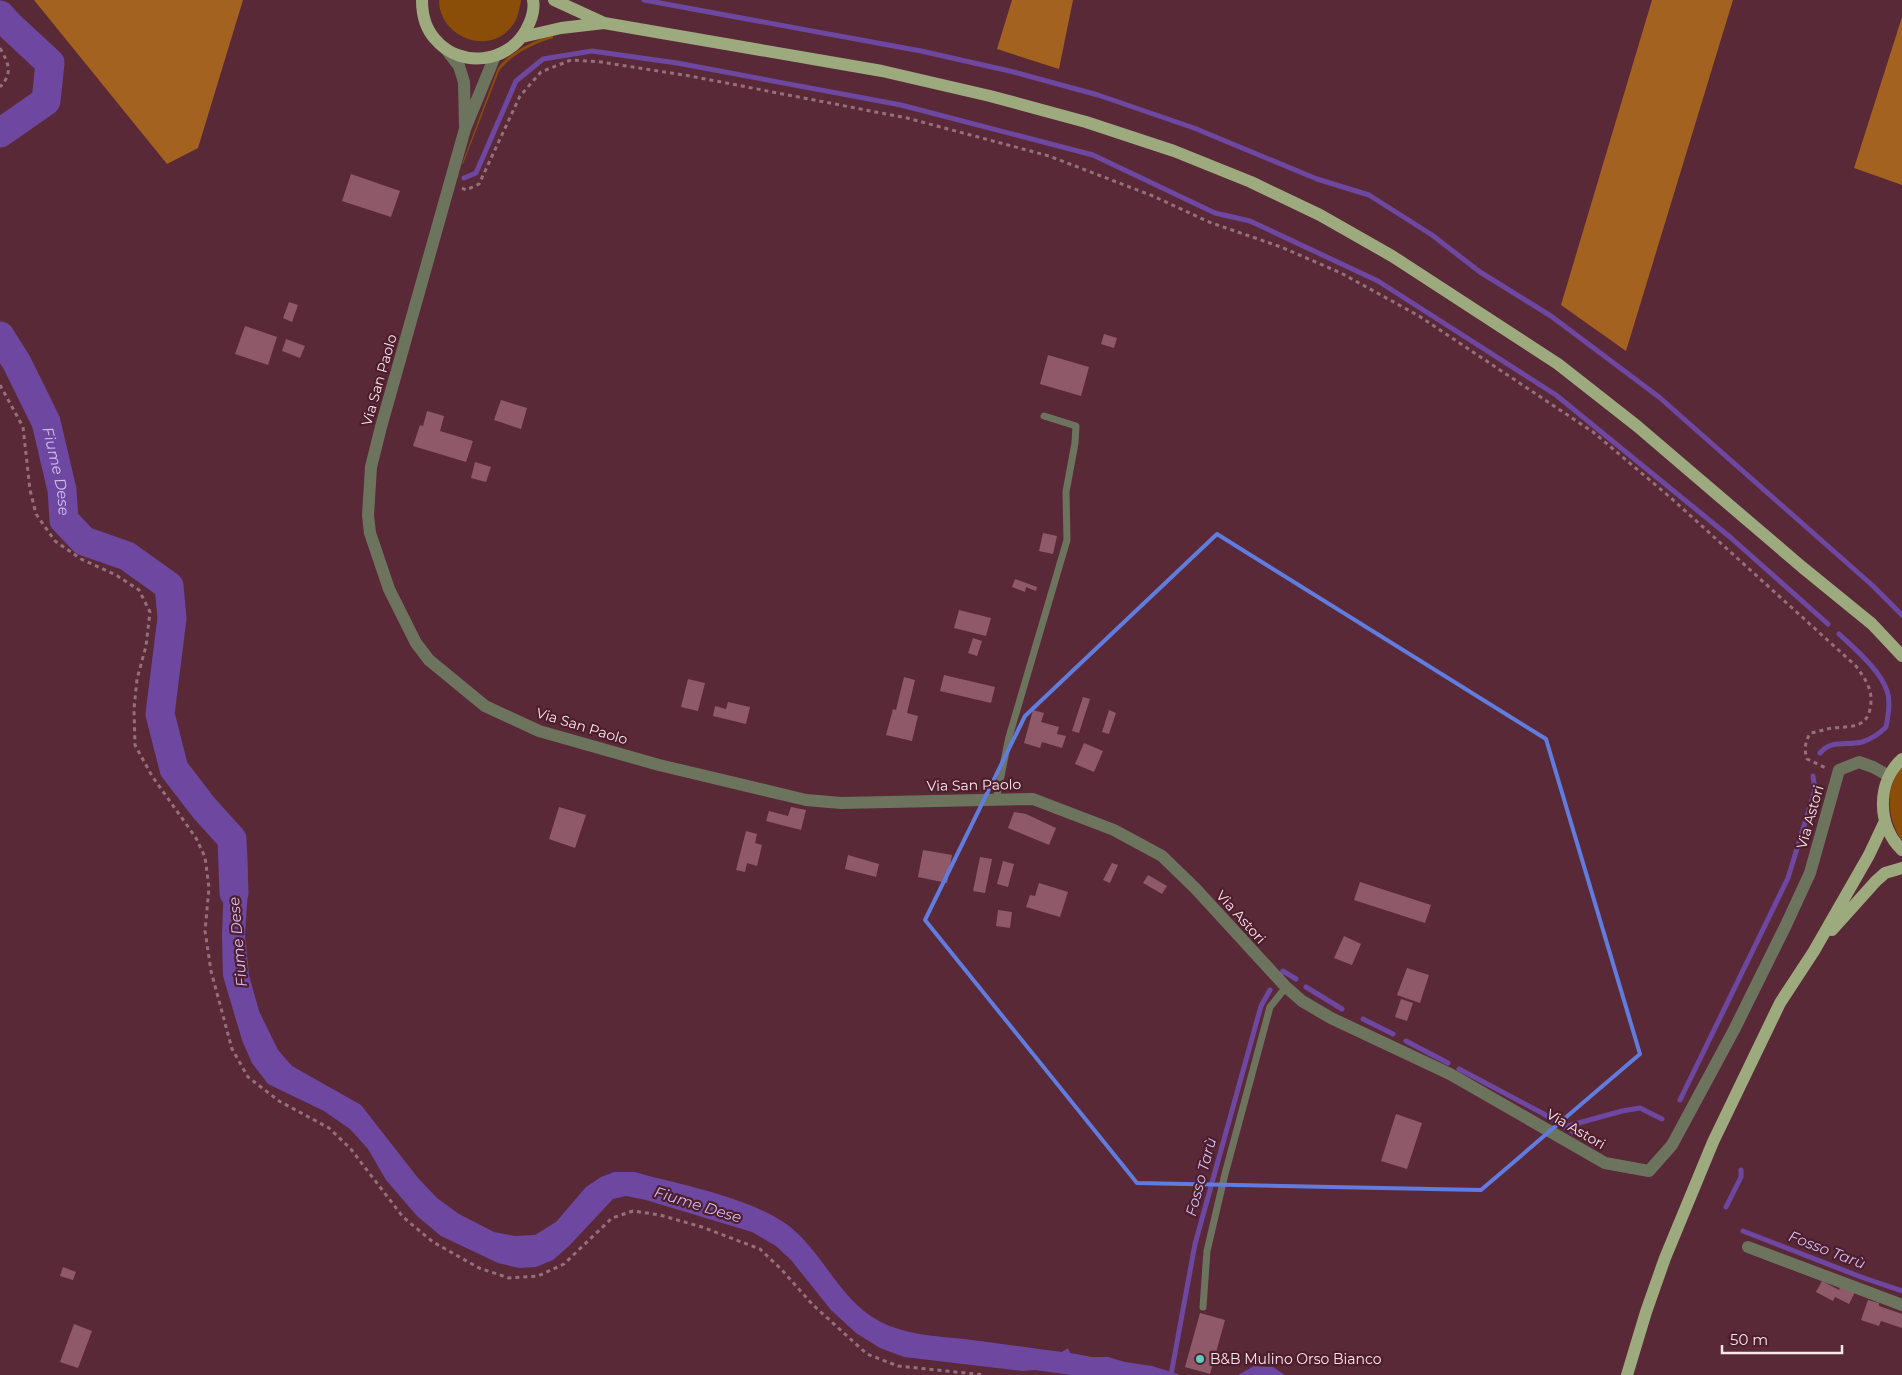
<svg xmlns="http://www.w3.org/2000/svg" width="1902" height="1375" font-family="Montserrat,sans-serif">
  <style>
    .green { fill: #8a4e09 }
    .forest { fill: #a36220 }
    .water { fill: #6e47a1 }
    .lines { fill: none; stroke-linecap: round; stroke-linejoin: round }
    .stream { stroke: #6e47a1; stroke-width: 5 }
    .river { stroke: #6e47a1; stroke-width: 29 }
    .building { fill: #905969 }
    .path { stroke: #956f7a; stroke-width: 3; stroke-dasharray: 4 4; stroke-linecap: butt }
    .service { stroke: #6d745e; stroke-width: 7 }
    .minor { stroke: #6d745e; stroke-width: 12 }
    .primary { stroke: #9daa7e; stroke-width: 12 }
    .marked { fill: none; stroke: #607cde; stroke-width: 4; stroke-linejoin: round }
    .poi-dot { fill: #5bcebc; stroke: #4e1e2e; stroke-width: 2 }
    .labels { text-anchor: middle; stroke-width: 4.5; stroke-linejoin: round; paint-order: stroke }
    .street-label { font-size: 14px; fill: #fbe7ec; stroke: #4e1e2e }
    .poi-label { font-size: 14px; fill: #fbe7ec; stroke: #4e1e2e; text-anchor: start }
    .water-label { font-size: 15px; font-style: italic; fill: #d2c0f1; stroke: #4e1e2e }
  </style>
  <rect width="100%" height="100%" fill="#5a2938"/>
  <path class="green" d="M 439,0 L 521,0 L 521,1 C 519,10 518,19 512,26 C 489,57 439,37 439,0 Z
    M 553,35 L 553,38 C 533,44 512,54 499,71 L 463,164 L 462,164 L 498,68 C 510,52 534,40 553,35 Z
    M 1902,767 L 1902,841 C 1887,819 1884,788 1902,767 Z"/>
  <path class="forest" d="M 34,0 L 243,0 L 198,148 L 167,164 Z
    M 1012,0 L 1073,0 L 1059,69 L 997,49 Z
    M 1652,0 L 1733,0 L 1626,351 L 1561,305 Z
    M 1902,17 L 1902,185 L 1854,168 Z"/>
  <path class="water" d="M 247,847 L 248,888 L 245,936 L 249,975 L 259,1011 L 278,1050 L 292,1066 L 361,1105 L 418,1178 L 437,1198 L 459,1214 L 494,1232 L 515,1236 L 535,1235 L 556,1222 L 586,1187 L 601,1177 L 614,1172 L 634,1172 C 681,1185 762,1199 797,1233 C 826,1260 843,1302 879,1321 C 905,1335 936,1336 964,1339 C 997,1343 1030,1348 1062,1352 L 1068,1348 L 1070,1353 L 1092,1357 L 1108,1357 L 1125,1362 L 1152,1366 L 1178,1374 L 1178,1375 L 1071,1375 L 1035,1370 L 1023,1371 L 904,1357 L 880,1348 L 856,1333 L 831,1310 L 791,1260 L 776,1246 L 752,1232 L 646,1200 L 626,1196 L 613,1199 L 569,1246 L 553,1260 L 536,1267 L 519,1268 L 498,1263 L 441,1236 L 417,1216 L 386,1180 L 368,1149 L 350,1129 L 324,1111 L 268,1084 L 252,1063 L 242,1040 L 223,976 L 222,935 L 225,856 Z
    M 1254,1366 L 1273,1367 L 1285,1375 L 1238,1375 Z"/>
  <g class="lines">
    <path class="stream" d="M 644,0 L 921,51 L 1014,72 L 1098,95 L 1194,128 L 1317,179 L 1369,195 L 1432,235 L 1480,272 L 1551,316 L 1659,397 L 1872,585 L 1902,615
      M 464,178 L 476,173 L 516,81 L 543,59 L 592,51 L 677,63 L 901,105 L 1093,155 L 1215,213 L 1250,221 L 1378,281 L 1556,395 L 1730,537 L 1828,624
      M 1820,753 C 1832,739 1846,746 1862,742 C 1872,739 1879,734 1886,727 C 1888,716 1891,701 1887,691 C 1881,671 1854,648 1839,634
      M 1281,974 L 1283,971 L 1296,979
      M 1306,987 L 1342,1009
      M 1363,1019 L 1393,1034
      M 1406,1041 L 1448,1063
      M 1459,1069 L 1542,1113 L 1595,1145
      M 1680,1100 L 1788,878 L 1815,790 L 1813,776
      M 1564,1127 L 1622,1111 L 1640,1108 L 1662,1119
      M 1726,1207 L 1741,1177 L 1741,1170
      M 1743,1231 L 1861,1277 L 1902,1291
      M 1171,1375 L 1195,1244 L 1261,1006 L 1270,990"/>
    <g class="river">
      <path d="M 0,15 L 8,24 L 50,63 L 46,101 L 0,133"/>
      <path id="s1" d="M 0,336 L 17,363 L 46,422 L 62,490 L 64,520 L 84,541 L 127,556 L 169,586 L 172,618 L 160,714 L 174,769 L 204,808 L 232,839 L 234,893"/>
    </g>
  </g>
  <path class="building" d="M 351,174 L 400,191 L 391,217 L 342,201 Z
    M 289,302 L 298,305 L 292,322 L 283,318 Z
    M 245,326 L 277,337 L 268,365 L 235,354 Z
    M 1104,334 L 1117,338 L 1114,348 L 1101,344 Z
    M 286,339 L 305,346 L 300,358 L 282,351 Z
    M 1048,355 L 1089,367 L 1081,396 L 1040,384 Z
    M 501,400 L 527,408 L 521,429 L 494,420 Z
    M 427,411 L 444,416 L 440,431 L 473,441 L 466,462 L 413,446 L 420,425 L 423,426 Z
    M 475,462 L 491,467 L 486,482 L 471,478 Z
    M 1043,533 L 1057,536 L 1053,554 L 1039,551 Z
    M 1015,579 L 1037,587 L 1036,591 L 1026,587 L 1025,592 L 1012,587 Z
    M 959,610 L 991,618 L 986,636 L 954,628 Z
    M 973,638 L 982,641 L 977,656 L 968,653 Z
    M 944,675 L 995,687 L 991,703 L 940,691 Z
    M 904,677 L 915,680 L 907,713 L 918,716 L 912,741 L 886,735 L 893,709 L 896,710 Z
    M 688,679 L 705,683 L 698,711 L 681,707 Z
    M 1083,697 L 1090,699 L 1079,733 L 1072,731 Z
    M 728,702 L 750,707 L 746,724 L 713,716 L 715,706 L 726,709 Z
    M 1033,710 L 1044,713 L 1041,722 L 1059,727 L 1057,734 L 1066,736 L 1062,748 L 1042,742 L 1040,748 L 1024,743 Z
    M 1109,710 L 1116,713 L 1109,734 L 1102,732 Z
    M 1084,743 L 1103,751 L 1094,772 L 1075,764 Z
    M 559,807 L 586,815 L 575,848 L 549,839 Z
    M 791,807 L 806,810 L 801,830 L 766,821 L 769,811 L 788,816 Z
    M 1014,812 L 1026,814 L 1056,828 L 1049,845 L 1008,828 Z
    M 746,831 L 757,834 L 755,843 L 762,845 L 757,866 L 747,863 L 745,872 L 736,870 Z
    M 923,850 L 952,855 L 947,883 L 918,877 Z
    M 848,855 L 879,864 L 876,877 L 845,869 Z
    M 980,857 L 992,859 L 985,893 L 973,891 Z
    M 1003,861 L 1014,864 L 1008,887 L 997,884 Z
    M 1112,863 L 1118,865 L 1110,883 L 1103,880 Z
    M 1148,875 L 1167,886 L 1162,894 L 1143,883 Z
    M 1360,882 L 1431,905 L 1425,923 L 1354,900 Z
    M 1039,883 L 1068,892 L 1060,917 L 1026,907 L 1030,895 L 1035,896 Z
    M 998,910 L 1012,912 L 1010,928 L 996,926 Z
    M 1344,936 L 1361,944 L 1352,965 L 1334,958 Z
    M 1407,968 L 1429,975 L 1420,1003 L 1397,995 Z
    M 1401,999 L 1413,1003 L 1407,1021 L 1395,1017 Z
    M 1396,1114 L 1422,1123 L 1407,1169 L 1381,1161 Z
    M 63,1267 L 76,1272 L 73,1280 L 60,1276 Z
    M 1822,1281 L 1839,1290 L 1841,1285 L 1855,1292 L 1849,1304 L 1835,1297 L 1833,1301 L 1816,1292 Z
    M 1868,1300 L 1879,1303 L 1879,1306 L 1902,1314 L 1902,1328 L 1881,1321 L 1879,1326 L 1861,1320 Z
    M 1200,1313 L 1225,1320 L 1210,1374 L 1185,1367 Z
    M 74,1324 L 92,1331 L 78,1368 L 60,1362 Z"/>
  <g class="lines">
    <path class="path" d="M 0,48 C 9,64 13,73 0,87
      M 462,188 L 466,190 L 479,184 L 520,96 L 541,72 L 571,60 L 601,62 L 690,76 L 907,118 L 1049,156 L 1153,196 L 1209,222 L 1281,247 L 1341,273 L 1419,316 L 1593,432 L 1671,498 L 1856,666 C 1866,680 1874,691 1870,709 C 1866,729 1849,726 1833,728 C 1825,729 1818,732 1810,733 C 1805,743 1804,749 1807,759 L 1826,768
      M 0,385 L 23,427 L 30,490 L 36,514 L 55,541 L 81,559 L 116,575 L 139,590 L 150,612 L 146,646 L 137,679 L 134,709 L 135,745 L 152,776 L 196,838 L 205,857 L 209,888 L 205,931 L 211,971 L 232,1049 L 248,1077 L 279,1101 L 329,1128 L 350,1148 L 403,1217 L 433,1242 L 479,1268 L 509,1278 L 538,1276 L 564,1264 L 612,1218 L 633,1211 L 660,1215 L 702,1227 L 760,1249 L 782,1270 L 813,1305 L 867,1354 L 898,1366 L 985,1375"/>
    <path class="service" d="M 996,800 L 1009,737 L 1067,540 L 1066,492 L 1075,443 L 1076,426 L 1044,416
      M 1203,1307 L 1207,1251 L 1225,1174 L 1270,1007 L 1286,987"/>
    <path class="minor" d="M 446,49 L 459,66 L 464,82 L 465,126
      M 495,56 L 465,129 L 381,427 L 371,467 L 368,515 L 370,533 L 389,589 L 416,643 L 429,660 L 485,706 L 539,731 L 659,765 L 806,800 L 841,803 L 1033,799 L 1114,830 L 1162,856 L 1195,888 L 1286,987 L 1302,1001 L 1331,1018 L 1450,1074 L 1605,1163 L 1649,1171 L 1672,1145 L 1734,1030 L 1786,925 L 1810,873 L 1839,770 L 1859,762 L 1873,767 L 1889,776
      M 1748,1247 L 1902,1305"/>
    <path class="primary" d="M 422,0 C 422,14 425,28 435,39 C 460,69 508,63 526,30 C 531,21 535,10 533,0
      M 554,0 L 604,23 L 882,71 L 990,96 L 1086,122 L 1174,151 L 1251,182 L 1320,215 L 1392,256 L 1558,364 L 1637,426 L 1802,567 L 1872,624 L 1902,656
      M 522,37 L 561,28 L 604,23
      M 1902,759 C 1876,782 1877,827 1902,850
      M 1832,930 L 1876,881 L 1885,873 L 1902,868
      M 1627,1375 L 1646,1312 L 1665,1258 L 1713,1142 L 1780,1003 L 1814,951 L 1869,855 L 1885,821"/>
  </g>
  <path class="marked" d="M 1217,534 L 1546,739 L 1640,1054 L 1481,1190 L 1137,1183 L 925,920 L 1025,716 Z"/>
  <circle class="poi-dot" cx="1200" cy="1359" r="5"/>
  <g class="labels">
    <g class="street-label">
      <text transform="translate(379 380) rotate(-74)" y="5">Via San Paolo</text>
      <text transform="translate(582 726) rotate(17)" y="5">Via San Paolo</text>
      <text transform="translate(974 785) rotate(-1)" y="5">Via San Paolo</text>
      <text transform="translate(1810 817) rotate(-74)" y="5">Via Astori</text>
      <text transform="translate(1241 917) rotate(48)" y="5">Via Astori</text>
      <text transform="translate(1576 1129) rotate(30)" y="5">Via Astori</text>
    </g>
    <g class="poi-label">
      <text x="1210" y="1364">B&amp;B Mulino Orso Bianco</text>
    </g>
    <g class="water-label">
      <text dy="5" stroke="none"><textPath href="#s1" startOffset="148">Fiume Dese</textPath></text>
      <text transform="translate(238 942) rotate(-95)" y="5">Fiume Dese</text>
      <text transform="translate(1201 1177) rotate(-75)" y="5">Fosso Tarù</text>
      <text transform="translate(698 1205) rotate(17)" y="5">Fiume Dese</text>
      <text transform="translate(1827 1250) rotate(21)" y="5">Fosso Tarù</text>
    </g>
  </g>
  <path d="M1722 1345v8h120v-8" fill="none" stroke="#fbe7ec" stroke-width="2.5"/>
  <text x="1730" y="1345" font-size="15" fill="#fbe7ec" stroke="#4e1e2e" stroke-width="4" paint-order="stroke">50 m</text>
</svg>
